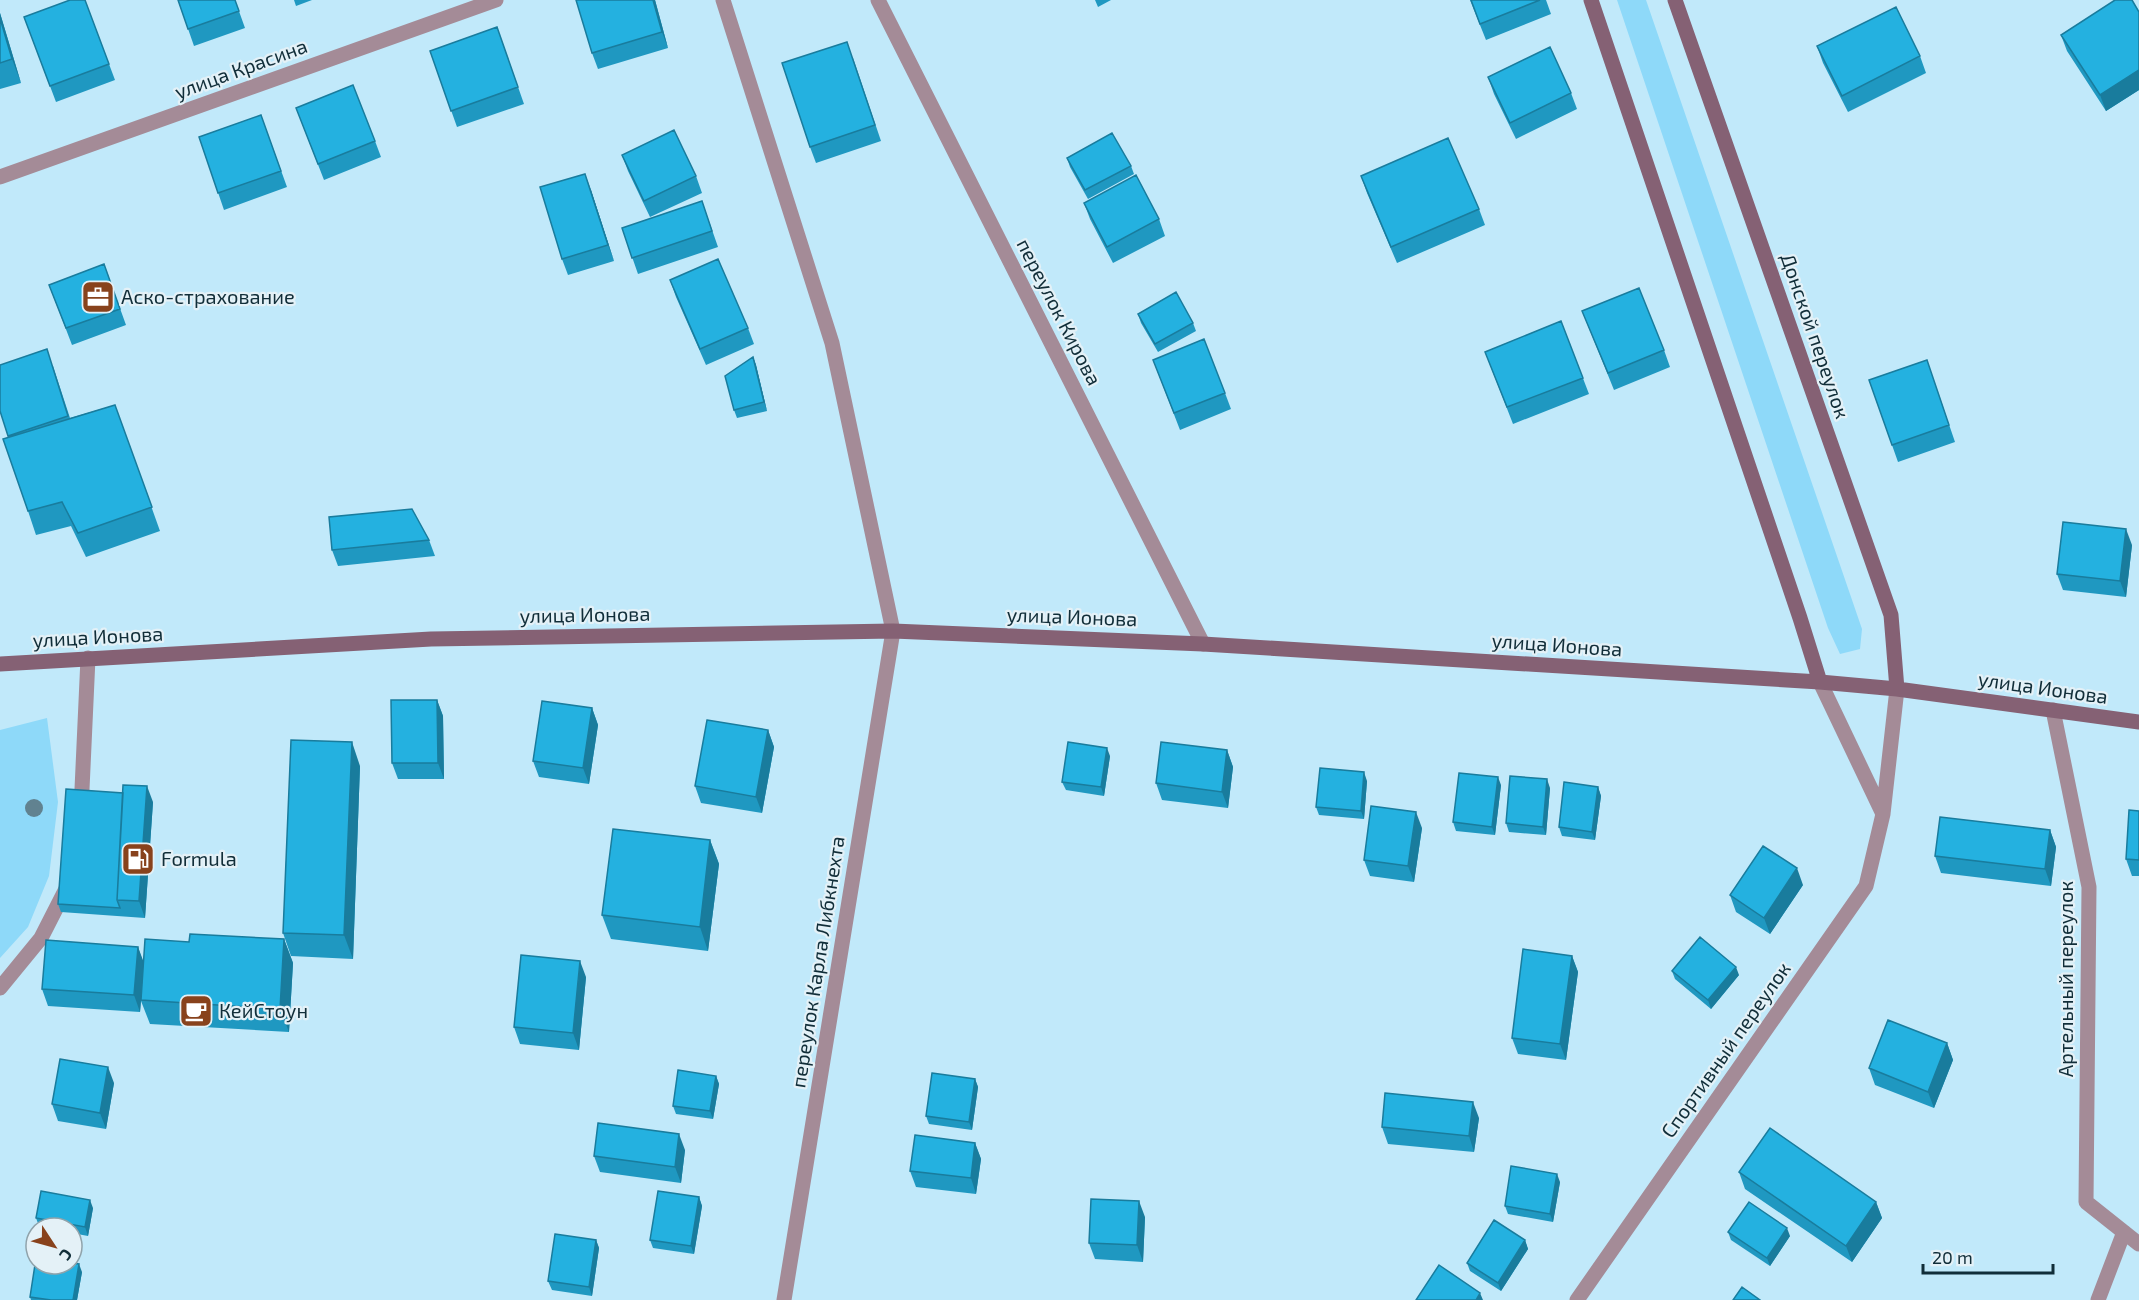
<svg xmlns="http://www.w3.org/2000/svg" width="2139" height="1300" font-family="'Exo 2',sans-serif">
  <style>
    .green { fill: #8ed9f9 }
    .lines { fill: none; stroke-linecap: round; stroke-linejoin: round }
    .service { stroke: #a48b97; stroke-width: 15 }
    .minor { stroke: #a48b97; stroke-width: 15 }
    .tertiary { stroke: #a48b97; stroke-width: 15 }
    .secondary { stroke: #856174; stroke-width: 15 }
    .tree { fill: #618290 }
    .wall { fill: #1f98c1 }
    .shaded-wall { fill: #197c9d }
    .building { fill: #24b1e0; stroke: #197c9d; stroke-width: 1.5 }
    .labels { text-anchor: middle; stroke-width: 4.5; stroke-linejoin: round; paint-order: stroke }
    .street-label { font-size: 20px; fill: #112e39; stroke: #e4f1f7 }
    .poi-label { font-size: 20px; fill: #112e39; stroke: #e4f1f7; text-anchor: start }
  </style>
  <rect width="100%" height="100%" fill="#c1e9fa"/>
  <path class="green" d="M 1617,0 L 1646,0 L 1862,629 L 1860,649 L 1840,654 L 1828,628 Z
    M 47,718 L 58,802 L 49,876 L 28,927 L 0,958 L 0,730 Z"/>
  <g class="lines">
    <path class="service" d="M 81,811 L 88,658
      M 0,988 L 41,938 L 67,887"/>
    <path class="minor" d="M 723,0 L 832,343 L 893,631 L 784,1300
      M 878,0 L 1203,644
      M 0,177 L 496,0
      M 2053,710 L 2089,887 L 2086,1202 L 2139,1244
      M 2098,1300 L 2124,1232"/>
    <path class="tertiary" d="M 1820,682 L 1883,814 L 1897,689
      M 1577,1300 L 1866,886 L 1883,814"/>
    <path class="secondary" d="M 1591,0 L 1800,618 L 1820,682
      M 1675,0 L 1891,615 L 1897,689
      M 0,664 L 431,639 L 893,631 L 1203,644 L 1820,682 L 1897,689 L 2139,722"/>
  </g>
  <circle class="tree" cx="34" cy="808" r="9"/>
  <path class="wall" d="M 85,0 L 115,80 L 56,102 L 24,17 Z
    M 178,0 L 235,0 L 245,28 L 194,46 Z
    M 294,0 L 312,0 L 296,6 Z
    M 655,0 L 668,48 L 598,69 L 592,53 Z
    M 1095,0 L 1111,0 L 1098,7 Z
    M 1470,0 L 1546,0 L 1551,14 L 1486,40 Z
    M 2139,12 L 2139,90 L 2106,111 L 2067,51 L 2061,35 Z
    M 0,13 L 21,83 L 0,89 Z
    M 497,27 L 524,104 L 457,127 L 430,51 Z
    M 1817,46 L 1920,56 L 1926,73 L 1848,112 L 1823,63 Z
    M 853,58 L 881,141 L 816,163 L 810,147 Z
    M 1488,77 L 1571,93 L 1577,109 L 1516,139 L 1494,94 Z
    M 296,108 L 375,141 L 381,157 L 324,180 Z
    M 261,115 L 287,187 L 224,210 L 199,137 Z
    M 622,155 L 696,176 L 702,193 L 650,217 L 628,171 Z
    M 1067,158 L 1131,166 L 1134,174 L 1088,199 L 1070,167 Z
    M 1361,176 L 1479,209 L 1485,225 L 1397,263 L 1367,193 Z
    M 591,190 L 614,261 L 568,275 L 562,259 Z
    M 702,201 L 718,247 L 638,274 L 622,228 Z
    M 1084,203 L 1159,219 L 1165,236 L 1113,263 L 1090,219 Z
    M 104,264 L 126,325 L 72,345 L 49,285 Z
    M 670,280 L 748,328 L 754,344 L 706,365 L 676,297 Z
    M 1582,311 L 1664,350 L 1670,367 L 1614,390 Z
    M 1138,314 L 1193,323 L 1196,331 L 1158,352 L 1141,323 Z
    M 1561,321 L 1589,394 L 1513,424 L 1485,352 Z
    M 753,357 L 756,365 L 767,411 L 737,418 L 734,410 Z
    M 1153,360 L 1225,393 L 1231,409 L 1180,430 Z
    M 1927,360 L 1955,442 L 1898,462 L 1869,380 Z
    M 53,366 L 70,418 L 115,405 L 160,531 L 86,557 L 71,526 L 36,535 L 28,511 L 9,437 L 0,411 Z
    M 429,540 L 435,556 L 338,566 L 332,550 Z
    M 2132,545 L 2126,597 L 2063,590 L 2057,574 Z
    M 437,700 L 443,716 L 444,779 L 398,779 L 392,763 Z
    M 592,708 L 598,725 L 589,784 L 539,777 L 533,761 Z
    M 768,730 L 774,747 L 762,813 L 701,803 L 695,786 Z
    M 1227,750 L 1233,767 L 1228,808 L 1162,800 L 1156,783 Z
    M 1110,756 L 1104,796 L 1066,790 L 1062,782 Z
    M 360,766 L 353,959 L 291,956 L 283,933 Z
    M 1367,781 L 1364,819 L 1319,815 L 1316,807 Z
    M 1501,785 L 1495,835 L 1456,831 L 1453,822 Z
    M 1598,787 L 1601,796 L 1595,840 L 1562,836 L 1559,827 Z
    M 1550,788 L 1546,835 L 1509,832 L 1506,823 Z
    M 153,802 L 145,918 L 61,912 L 58,904 Z
    M 2139,811 L 2139,876 L 2132,876 L 2126,859 Z
    M 1422,828 L 1414,882 L 1370,876 L 1364,860 Z
    M 2050,830 L 2056,847 L 2051,886 L 1941,873 L 1935,856 Z
    M 710,840 L 719,864 L 708,951 L 611,939 L 602,915 Z
    M 1803,885 L 1770,934 L 1736,912 L 1730,895 Z
    M 284,939 L 293,963 L 289,1032 L 150,1024 L 141,1001 L 140,1012 L 48,1006 L 42,989 L 138,947 L 143,962 L 189,942 Z
    M 1572,956 L 1578,972 L 1566,1060 L 1518,1054 L 1512,1038 Z
    M 1672,971 L 1739,975 L 1711,1009 L 1675,979 Z
    M 586,977 L 579,1050 L 520,1044 L 514,1027 Z
    M 1947,1043 L 1953,1060 L 1934,1108 L 1875,1085 L 1869,1068 Z
    M 716,1076 L 719,1084 L 713,1119 L 676,1114 L 673,1106 Z
    M 975,1079 L 978,1087 L 972,1130 L 929,1124 L 926,1116 Z
    M 114,1083 L 106,1129 L 58,1121 L 52,1104 Z
    M 1479,1118 L 1474,1152 L 1388,1144 L 1382,1127 Z
    M 975,1143 L 981,1159 L 976,1194 L 916,1187 L 910,1171 Z
    M 685,1150 L 681,1183 L 600,1172 L 594,1156 Z
    M 1739,1172 L 1876,1202 L 1882,1218 L 1852,1262 L 1745,1189 Z
    M 1560,1182 L 1553,1222 L 1508,1214 L 1505,1206 Z
    M 699,1197 L 702,1206 L 694,1254 L 653,1248 L 650,1240 Z
    M 93,1208 L 88,1236 L 72,1233 L 72,1228 L 47,1228 L 39,1226 L 36,1218 Z
    M 1145,1217 L 1143,1262 L 1095,1259 L 1089,1243 Z
    M 1728,1232 L 1790,1236 L 1770,1266 L 1731,1240 Z
    M 596,1240 L 599,1248 L 592,1296 L 552,1290 L 548,1281 Z
    M 1525,1240 L 1528,1249 L 1501,1291 L 1470,1271 L 1467,1263 Z
    M 82,1272 L 77,1300 L 31,1300 L 30,1297 Z"/>
  <path class="shaded-wall" d="M 653,0 L 655,0 L 668,48 L 662,32 Z
    M 0,13 L 21,83 L 12,59 L 0,18 Z
    M 2139,70 L 2139,90 L 2106,111 L 2100,95 Z
    M 585,174 L 591,190 L 614,261 L 608,245 Z
    M 753,357 L 756,365 L 767,411 L 764,402 Z
    M 2126,529 L 2132,545 L 2126,597 L 2120,581 Z
    M 437,700 L 443,716 L 444,779 L 438,763 Z
    M 592,708 L 598,725 L 589,784 L 583,768 Z
    M 768,730 L 774,747 L 762,813 L 756,797 Z
    M 352,742 L 360,766 L 353,959 L 344,935 Z
    M 1107,748 L 1110,756 L 1104,796 L 1101,787 Z
    M 1227,750 L 1233,767 L 1228,808 L 1222,792 Z
    M 1364,772 L 1367,781 L 1364,819 L 1361,811 Z
    M 1498,777 L 1501,785 L 1495,835 L 1492,827 Z
    M 1547,779 L 1550,788 L 1546,835 L 1543,827 Z
    M 147,786 L 153,802 L 145,918 L 139,901 Z
    M 1598,787 L 1601,796 L 1595,840 L 1592,832 Z
    M 1416,812 L 1422,828 L 1414,882 L 1408,866 Z
    M 2050,830 L 2056,847 L 2051,886 L 2045,869 Z
    M 710,840 L 719,864 L 708,951 L 700,927 Z
    M 1797,868 L 1803,885 L 1770,934 L 1764,918 Z
    M 284,939 L 293,963 L 289,1032 L 280,1009 Z
    M 138,947 L 144,963 L 140,1012 L 134,995 Z
    M 1572,956 L 1578,972 L 1566,1060 L 1560,1044 Z
    M 580,961 L 586,977 L 579,1050 L 573,1033 Z
    M 1736,967 L 1739,975 L 1711,1009 L 1708,1000 Z
    M 1947,1043 L 1953,1060 L 1934,1108 L 1928,1092 Z
    M 108,1067 L 114,1083 L 106,1129 L 100,1113 Z
    M 716,1076 L 719,1084 L 713,1119 L 710,1111 Z
    M 975,1079 L 978,1087 L 972,1130 L 969,1122 Z
    M 1473,1102 L 1479,1118 L 1474,1152 L 1469,1136 Z
    M 679,1134 L 685,1150 L 681,1183 L 675,1167 Z
    M 975,1143 L 981,1159 L 976,1194 L 971,1178 Z
    M 1557,1174 L 1560,1182 L 1553,1222 L 1550,1214 Z
    M 699,1197 L 702,1206 L 694,1254 L 691,1246 Z
    M 90,1200 L 93,1208 L 88,1236 L 85,1227 Z
    M 1139,1201 L 1145,1217 L 1143,1262 L 1137,1245 Z
    M 1876,1202 L 1882,1218 L 1852,1262 L 1846,1246 Z
    M 1787,1228 L 1790,1236 L 1770,1266 L 1767,1258 Z
    M 596,1240 L 599,1248 L 592,1296 L 589,1287 Z
    M 1525,1240 L 1528,1249 L 1501,1291 L 1498,1283 Z
    M 79,1264 L 82,1272 L 77,1300 L 73,1300 Z
    M 1480,1293 L 1483,1300 L 1476,1300 Z"/>
  <path class="building" d="M 70,0 L 85,0 L 109,64 L 50,86 L 24,17 Z
    M 178,0 L 235,0 L 239,11 L 188,29 Z
    M 576,0 L 653,0 L 662,32 L 592,53 Z
    M 1471,0 L 1540,0 L 1480,24 Z
    M 2115,0 L 2132,0 L 2139,12 L 2139,70 L 2100,95 L 2061,35 Z
    M 1896,7 L 1920,56 L 1842,96 L 1817,46 Z
    M 0,18 L 12,59 L 0,63 Z
    M 497,27 L 518,87 L 451,111 L 430,51 Z
    M 847,42 L 875,125 L 810,147 L 782,63 Z
    M 1550,47 L 1571,93 L 1510,123 L 1488,77 Z
    M 353,85 L 375,141 L 318,164 L 296,108 Z
    M 261,115 L 281,171 L 218,193 L 199,137 Z
    M 674,130 L 696,176 L 644,201 L 622,155 Z
    M 1112,133 L 1131,166 L 1085,190 L 1067,158 Z
    M 1448,138 L 1479,209 L 1391,247 L 1361,176 Z
    M 585,174 L 608,245 L 562,259 L 540,187 Z
    M 1136,175 L 1159,219 L 1107,247 L 1084,203 Z
    M 702,201 L 712,231 L 632,258 L 622,228 Z
    M 718,259 L 748,328 L 700,349 L 670,280 Z
    M 104,264 L 120,309 L 66,328 L 49,285 Z
    M 1639,288 L 1664,350 L 1608,373 L 1582,311 Z
    M 1176,292 L 1193,323 L 1155,344 L 1138,314 Z
    M 1561,321 L 1583,378 L 1507,407 L 1485,352 Z
    M 1204,339 L 1225,393 L 1174,413 L 1153,360 Z
    M 47,349 L 68,416 L 8,436 L 0,411 L 0,365 Z
    M 753,357 L 764,402 L 734,410 L 725,376 Z
    M 1927,360 L 1949,425 L 1892,445 L 1869,380 Z
    M 115,405 L 152,507 L 78,533 L 62,502 L 28,511 L 3,439 Z
    M 412,509 L 429,540 L 332,550 L 329,517 Z
    M 2063,522 L 2126,529 L 2120,581 L 2057,574 Z
    M 391,700 L 437,700 L 438,763 L 392,763 Z
    M 542,701 L 592,708 L 583,768 L 533,761 Z
    M 707,720 L 768,730 L 756,797 L 695,786 Z
    M 291,740 L 352,742 L 344,935 L 283,933 Z
    M 1068,742 L 1107,748 L 1101,787 L 1062,782 Z
    M 1161,742 L 1227,750 L 1222,792 L 1156,783 Z
    M 1320,768 L 1364,772 L 1361,811 L 1316,807 Z
    M 1459,773 L 1498,777 L 1492,827 L 1453,822 Z
    M 1510,776 L 1547,779 L 1543,827 L 1506,823 Z
    M 1564,782 L 1598,787 L 1592,832 L 1559,827 Z
    M 123,785 L 147,786 L 139,901 L 117,900 Z
    M 66,789 L 123,793 L 117,900 L 120,908 L 58,904 Z
    M 1371,806 L 1416,812 L 1408,866 L 1364,860 Z
    M 2129,810 L 2139,811 L 2139,860 L 2126,859 Z
    M 1940,817 L 2050,830 L 2045,869 L 1935,856 Z
    M 613,829 L 710,840 L 700,927 L 602,915 Z
    M 1763,846 L 1797,868 L 1764,918 L 1730,895 Z
    M 190,934 L 284,939 L 280,1009 L 141,1000 L 145,939 L 189,942 Z
    M 1700,937 L 1736,967 L 1708,1000 L 1672,971 Z
    M 46,940 L 138,947 L 134,995 L 42,989 Z
    M 1523,949 L 1572,956 L 1560,1044 L 1512,1038 Z
    M 521,955 L 580,961 L 573,1033 L 514,1027 Z
    M 1888,1020 L 1947,1043 L 1928,1092 L 1869,1068 Z
    M 60,1059 L 108,1067 L 100,1113 L 52,1104 Z
    M 678,1070 L 716,1076 L 710,1111 L 673,1106 Z
    M 932,1073 L 975,1079 L 969,1122 L 926,1116 Z
    M 1385,1093 L 1473,1102 L 1469,1136 L 1382,1127 Z
    M 598,1123 L 679,1134 L 675,1167 L 594,1156 Z
    M 1770,1128 L 1876,1202 L 1846,1246 L 1739,1172 Z
    M 915,1135 L 975,1143 L 971,1178 L 910,1171 Z
    M 1511,1166 L 1557,1174 L 1550,1214 L 1505,1206 Z
    M 41,1191 L 90,1200 L 85,1227 L 36,1218 Z
    M 658,1191 L 699,1197 L 691,1246 L 650,1240 Z
    M 1091,1199 L 1139,1201 L 1137,1245 L 1089,1243 Z
    M 1749,1202 L 1787,1228 L 1767,1258 L 1728,1232 Z
    M 1494,1220 L 1525,1240 L 1498,1283 L 1467,1263 Z
    M 555,1234 L 596,1240 L 589,1287 L 548,1281 Z
    M 36,1258 L 36,1264 L 72,1264 L 72,1263 L 79,1264 L 73,1300 L 51,1300 L 30,1297 Z
    M 1439,1265 L 1480,1293 L 1476,1300 L 1416,1300 Z
    M 1742,1287 L 1760,1300 L 1733,1300 Z"/>
  <defs>
    <symbol id="office-square" viewBox="-11 -11 22 22"><rect x="-9" y="-9" width="18" height="18" rx="4" fill="#88421c" stroke="#e4f1f7"/><path d="M-6-3h4V-5.5h4V-3h4V5H-6ZM-1-4.5V-3h2v-1.5ZM-6 0V1H6V0Z" fill="#fff"/></symbol>
    <symbol id="fuel-square" viewBox="-11 -11 22 22"><rect x="-9" y="-9" width="18" height="18" rx="4" fill="#88421c" stroke="#e4f1f7"/><path d="M-5.5-6h7V0h2V4h1.3V-2.5L3-4.5l.8-.8L6-3V5H2.5V1h-1V6h-7ZM-4.2-4.7v3.2H.2V-4.7Z" fill="#fff"/></symbol>
    <symbol id="cafe-square" viewBox="-11 -11 22 22"><rect x="-9" y="-9" width="18" height="18" rx="4" fill="#88421c" stroke="#e4f1f7"/><path d="M-5.5-4.5H6V0H3Q3 3.5 0 3.5H-2.5Q-5.5 3.5-5.5 0ZM3-3.2v2h1.7v-2ZM-6 4.5H4V6H-6Z" fill="#fff"/></symbol>
  </defs>
  <g fill-rule="evenodd">
    <use href="#office-square" x="79" y="278" width="38" height="38"/>
    <use href="#fuel-square" x="119" y="840" width="38" height="38"/>
    <use href="#cafe-square" x="177" y="992" width="38" height="38"/>
  </g>
  <g class="labels">
    <g class="street-label">
      <text transform="translate(241 69) rotate(-20)" y="7">улица Красина</text>
      <text transform="translate(1059 312) rotate(63)" y="7">переулок Кирова</text>
      <text transform="translate(1815 336) rotate(71)" y="7">Донской переулок</text>
      <text transform="translate(585 615) rotate(-1)" y="7">улица Ионова</text>
      <text transform="translate(1072 617) rotate(2)" y="7">улица Ионова</text>
      <text transform="translate(98 637) rotate(-3)" y="7">улица Ионова</text>
      <text transform="translate(1557 645) rotate(4)" y="7">улица Ионова</text>
      <text transform="translate(2043 688) rotate(8)" y="7">улица Ионова</text>
      <text transform="translate(818 962) rotate(-81)" y="7">переулок Карла Либкнехта</text>
      <text transform="translate(2066 979) rotate(-90)" y="7">Артельный переулок</text>
      <text transform="translate(1726 1050) rotate(-55)" y="7">Спортивный переулок</text>
    </g>
    <g class="poi-label">
      <text x="121" y="304">Аско-страхование</text>
      <text x="161" y="866">Formula</text>
      <text x="219" y="1018">КейСтоун</text>
    </g>
  </g>
  <g transform="translate(54 1246) rotate(126)"><circle r="28" fill="#e4f1f7" stroke="#90a3ab" stroke-width="1.5"/>
  <path d="M0-4.5L10 22L0 15L-10 22Z" fill="#88421c"/>
  <text y="-9" font-size="16" font-weight="bold" text-anchor="middle" fill="#112e39">С</text>
  </g>
  <path d="M1923 1264v9h130v-9" fill="none" stroke="#112e39" stroke-width="3"/>
  <text x="1932" y="1264" font-size="18" fill="#112e39" stroke="#e4f1f7" stroke-width="4.5" paint-order="stroke">20 m</text>
</svg>
